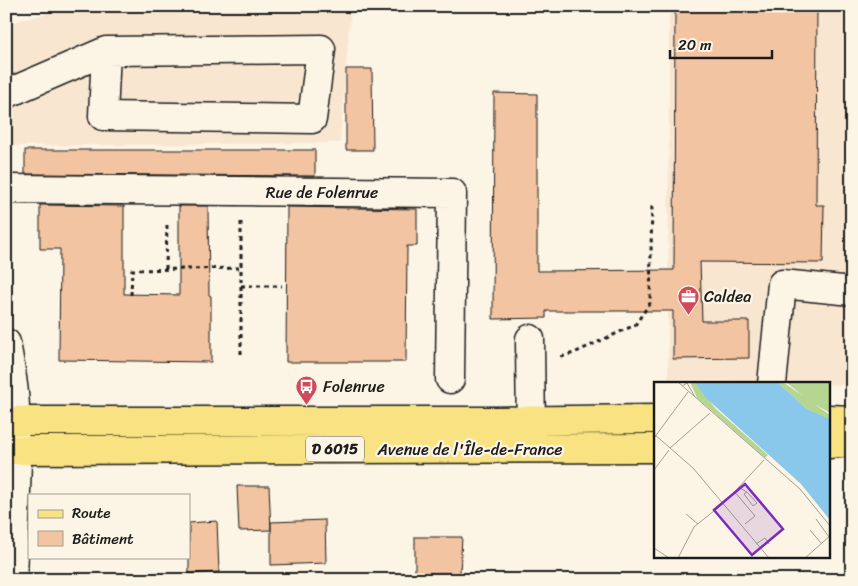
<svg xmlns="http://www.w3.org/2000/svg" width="858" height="586" font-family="Sriracha,sans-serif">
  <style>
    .built { fill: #f9e6d1 }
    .building { fill: #f2c4a1; stroke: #1c1c1c }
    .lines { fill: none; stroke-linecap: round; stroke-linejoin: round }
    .minor-casing { stroke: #1c1c1c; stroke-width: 31 }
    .major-casing { stroke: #1c1c1c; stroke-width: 31 }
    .path { stroke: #1c1c1c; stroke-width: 3; stroke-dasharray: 4 4; stroke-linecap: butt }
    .minor { stroke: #fcf5e5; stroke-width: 28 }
    .major { stroke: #f8e281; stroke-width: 28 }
    .labels { text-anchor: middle; stroke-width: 4.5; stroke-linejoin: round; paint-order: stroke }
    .shield { fill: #fcf5e5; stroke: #5f5d58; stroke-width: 1 }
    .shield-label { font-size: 15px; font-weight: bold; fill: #1c1c1c }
    .street-label { font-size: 16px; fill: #1c1c1c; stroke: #fcf5e5 }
    .poi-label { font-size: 16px; fill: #1c1c1c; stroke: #fcf5e5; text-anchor: start }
    .inset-road { fill: none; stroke: #a29e95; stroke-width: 1 }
    .view { fill: #7b2cbf; fill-opacity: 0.15; stroke: #7b2cbf; stroke-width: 2.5 }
    .inset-edge { fill: none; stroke: #1c1c1c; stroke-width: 2.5 }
  </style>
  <rect width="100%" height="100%" fill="#fcf5e5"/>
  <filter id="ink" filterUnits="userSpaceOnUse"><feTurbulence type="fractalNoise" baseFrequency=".02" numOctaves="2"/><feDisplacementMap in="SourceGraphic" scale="10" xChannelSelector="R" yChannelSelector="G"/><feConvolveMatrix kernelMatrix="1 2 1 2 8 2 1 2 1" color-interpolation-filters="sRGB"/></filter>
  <g filter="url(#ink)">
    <path class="built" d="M 56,6 L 351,6 L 340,143 L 6,146 L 6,24 L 56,11 Z
      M 669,6 L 852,6 L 852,385 L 668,380 Z"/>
    <path class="building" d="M 675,6 L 817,6 L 816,205 L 824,205 L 823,263 L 700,262 L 702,321 L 749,321 L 749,358 L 673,359 L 673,311 L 546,311 L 546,318 L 493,319 L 494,93 L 537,94 L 537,271 L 674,270 Z
      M 346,69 L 372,69 L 373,150 L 346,150 Z
      M 25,150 L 315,150 L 315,176 L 25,174 Z
      M 40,205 L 124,206 L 124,294 L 179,295 L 179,206 L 208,206 L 209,295 L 211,296 L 211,362 L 59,360 L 60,249 L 40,249 Z
      M 287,207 L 417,209 L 417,246 L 407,246 L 406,362 L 286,362 Z
      M 237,486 L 269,486 L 271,530 L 239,531 Z
      M 325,520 L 326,563 L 271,565 L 271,522 Z
      M 217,521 L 219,572 L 189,574 L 189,523 Z
      M 415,537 L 462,537 L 460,573 L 415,573 Z"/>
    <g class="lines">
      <defs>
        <path id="minor" d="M 6,94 L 106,51 L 321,49 L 312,119 L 103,116 L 106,51
          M 6,189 L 452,193 L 450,379
          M 530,339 L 531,445
          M 6,343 C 10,365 15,388 15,410 C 15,428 12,444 17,461 L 13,580
          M 772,384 L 782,284 L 852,291"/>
        <path id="major" d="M 829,419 L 852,420
          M 6,421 L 487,421 L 656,419
          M 829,444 L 852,442
          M 6,450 L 656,448"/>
      </defs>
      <use href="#minor" class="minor-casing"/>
      <use href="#major" class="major-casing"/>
      <path class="path" d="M 166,269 L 167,223
        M 241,286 L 282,286
        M 131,295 L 132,270 L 241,268
        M 241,354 L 241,222
        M 561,357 L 574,353 L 635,325 L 650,303 L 652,203"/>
      <use href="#minor" class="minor"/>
      <use href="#major" class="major"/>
    </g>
  </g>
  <defs>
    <symbol id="office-pin" viewBox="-11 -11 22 30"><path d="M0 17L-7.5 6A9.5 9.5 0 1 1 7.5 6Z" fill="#d1495b" stroke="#fcf5e5"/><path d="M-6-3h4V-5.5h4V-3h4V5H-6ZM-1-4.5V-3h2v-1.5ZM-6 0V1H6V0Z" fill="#fff"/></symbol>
    <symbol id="bus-pin" viewBox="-11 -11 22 30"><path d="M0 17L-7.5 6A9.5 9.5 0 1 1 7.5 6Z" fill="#d1495b" stroke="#fcf5e5"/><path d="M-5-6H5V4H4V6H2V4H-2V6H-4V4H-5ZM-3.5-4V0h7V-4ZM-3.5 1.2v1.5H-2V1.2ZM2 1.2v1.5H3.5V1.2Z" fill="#fff"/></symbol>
  </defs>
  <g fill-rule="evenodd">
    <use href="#office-pin" x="676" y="284" width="25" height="34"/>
    <use href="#bus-pin" x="294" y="374" width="25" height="34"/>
  </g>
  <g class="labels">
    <rect class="shield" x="306" y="436.5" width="58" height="25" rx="4"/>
    <g class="shield-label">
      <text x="335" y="454">D 6015</text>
    </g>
    <g class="street-label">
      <text x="322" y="198">Rue de Folenrue</text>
      <text x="470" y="455">Avenue de l'Île-de-France</text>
    </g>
    <g class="poi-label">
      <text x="704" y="302">Caldea</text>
      <text x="323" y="392">Folenrue</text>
    </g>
  </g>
  <g transform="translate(654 382)">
    <rect width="176" height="176" fill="#fcf5e5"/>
    <path d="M 123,0 L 129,0 L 176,33 L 176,39 L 153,27 ZM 132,0 L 176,0 L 176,31 L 155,19 Z" fill="#b5d690"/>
    <path d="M 36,0 L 41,0 L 61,26 L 114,73 L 111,76 L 43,16 Z" fill="#b5d690"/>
    <path d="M 41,0 L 123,0 L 153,27 L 175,37 L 176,138 L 147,102 L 52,16 Z" fill="#89c8ea"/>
    <path class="inset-road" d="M 24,0 L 146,107 L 177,145M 28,4 L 33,1 L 41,15M 0,52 L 39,86 L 115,176M 0,56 L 34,10M 16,66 L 56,31M 0,88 L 15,68M 84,105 L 93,110 L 103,121 L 99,124 L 90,112 L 93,110M 80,109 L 101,134 L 91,142M 32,132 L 44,142M 162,137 L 175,155M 156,148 L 167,161M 102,162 L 111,156 L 115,162M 0,166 L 15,176M 24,176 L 40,145 L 71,120 L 110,78M 151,176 L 177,153"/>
    <path class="view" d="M 91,102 L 129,147 L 98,173 L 60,128 Z"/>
    <rect width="176" height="176" class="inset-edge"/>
  </g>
  <rect width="858" height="586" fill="none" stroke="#fcf5e5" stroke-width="25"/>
  <rect x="12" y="12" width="833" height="561" fill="none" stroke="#1c1c1c" stroke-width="2" filter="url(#ink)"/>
  <rect x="28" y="494" width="162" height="65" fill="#fcf5e5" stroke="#a29e95"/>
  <rect x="38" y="510" width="25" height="8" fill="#f8e281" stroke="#a29e95"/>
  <text x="72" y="518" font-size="15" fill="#1c1c1c">Route</text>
  <rect x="38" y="531" width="25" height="15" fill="#f2c4a1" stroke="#a29e95"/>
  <text x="72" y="544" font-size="15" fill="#1c1c1c">Bâtiment</text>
  <path d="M670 50v8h102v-8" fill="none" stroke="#1c1c1c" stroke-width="2.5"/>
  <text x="678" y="50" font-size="15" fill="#1c1c1c" stroke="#fcf5e5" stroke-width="4" paint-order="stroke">20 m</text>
</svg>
